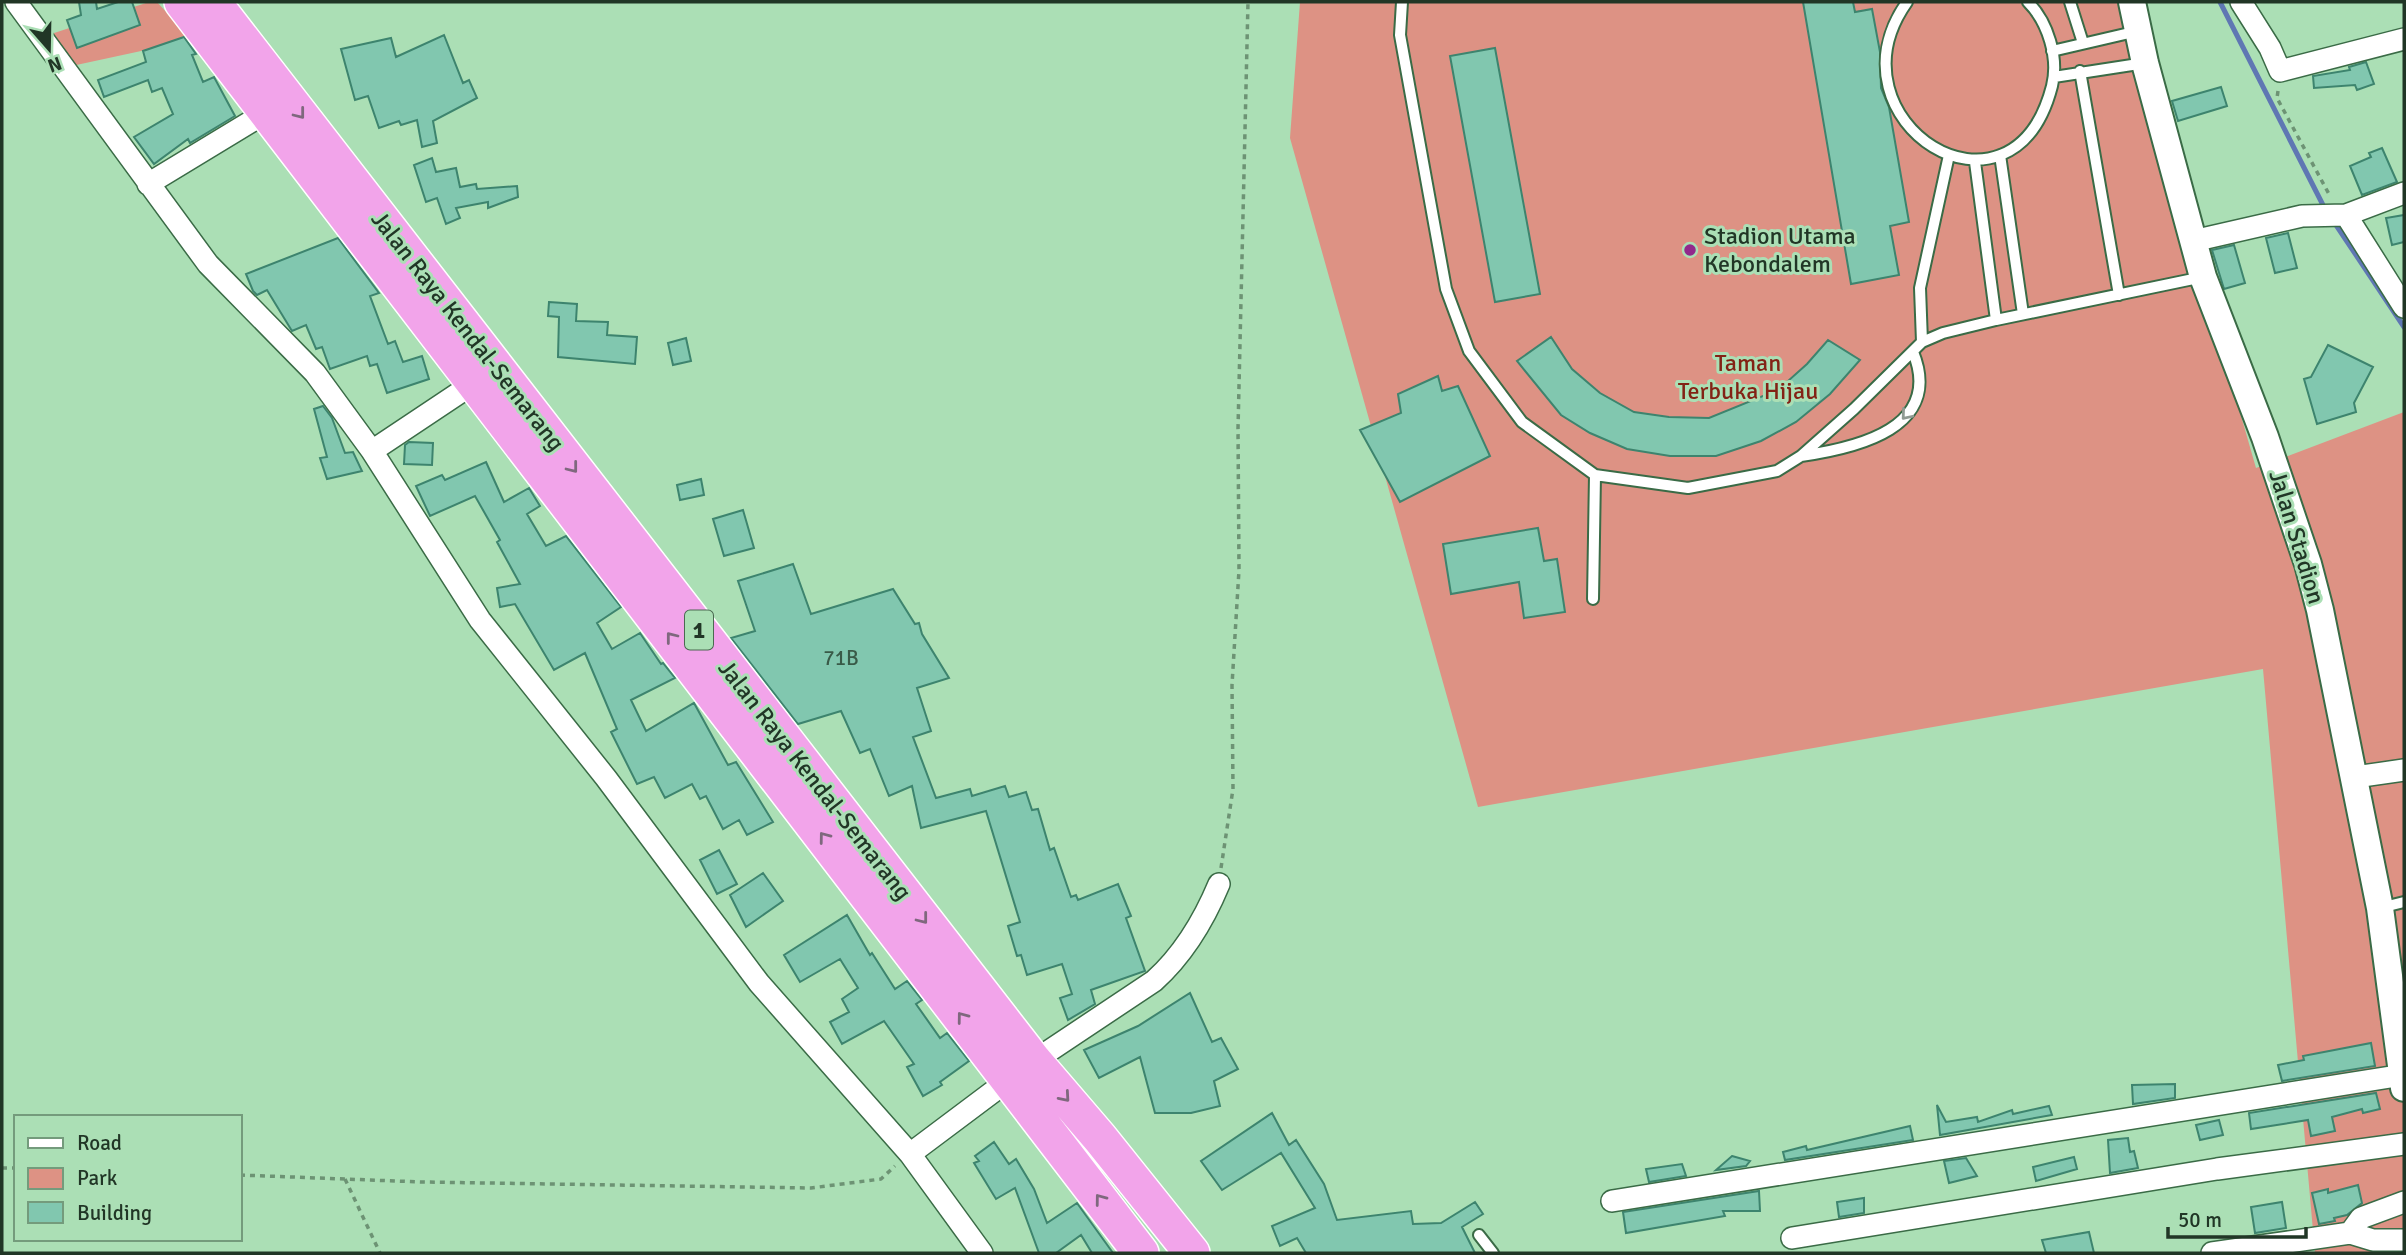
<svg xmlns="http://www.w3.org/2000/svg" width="2406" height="1255" font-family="Signika,sans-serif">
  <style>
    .green { fill: #dd9284 }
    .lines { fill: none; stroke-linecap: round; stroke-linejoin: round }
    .stream { stroke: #5f77b3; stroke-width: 5 }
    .building { fill: #81c7af; stroke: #3d846e; stroke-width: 2 }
    .service-casing { stroke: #3a6b46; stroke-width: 14 }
    .minor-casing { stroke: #3a6b46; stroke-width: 24 }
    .tertiary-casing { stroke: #3a6b46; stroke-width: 30 }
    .trunk-casing { stroke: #fff; stroke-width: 38 }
    .path { stroke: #6d9374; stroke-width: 3.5; stroke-dasharray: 5 5; stroke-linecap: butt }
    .service { stroke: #fff; stroke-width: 10 }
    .minor { stroke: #fff; stroke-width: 21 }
    .tertiary { stroke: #fff; stroke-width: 26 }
    .trunk { stroke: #f2a4ea; stroke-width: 35 }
    .oneway { stroke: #7f687e }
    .oneway2 { stroke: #909a92 }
    .poi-dot { fill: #92288c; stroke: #abdfb5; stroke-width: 2.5 }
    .labels { text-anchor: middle; stroke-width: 6; stroke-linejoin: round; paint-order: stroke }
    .number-label { font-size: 21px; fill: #395a48 }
    .shield { fill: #abdfb5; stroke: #4a6951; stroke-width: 2 }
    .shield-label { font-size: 23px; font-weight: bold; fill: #213626 }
    .poi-label { font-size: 24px; fill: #213626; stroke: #abdfb5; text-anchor: start }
    .street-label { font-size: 24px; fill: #213626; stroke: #abdfb5 }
    .park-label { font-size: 24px; fill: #832215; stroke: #abdfb5 }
  </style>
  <rect width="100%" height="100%" fill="#abdfb5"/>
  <path class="green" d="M 149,2 L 157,2 L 192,40 L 67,67 L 48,35 Z
    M 1300,2 L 2122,2 L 2256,468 L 2404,412 L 2404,1253 L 2315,1253 L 2263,669 L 1478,807 L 1290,138 Z"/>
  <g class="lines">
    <path class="stream" d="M 2220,2 L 2326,211
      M 2334,222 L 2404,327"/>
  </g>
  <path class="building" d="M 79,2 L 96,2 L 97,9 L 118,2 L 132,2 L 140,25 L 77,48 L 67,20 L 81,15 Z
    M 1803,2 L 1853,2 L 1855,12 L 1872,9 L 1880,52 L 1881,88 L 1889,107 L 1909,222 L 1890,226 L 1899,275 L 1851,284 Z
    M 444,35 L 463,83 L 469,80 L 477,98 L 433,121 L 437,143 L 422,147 L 417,120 L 401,125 L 399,121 L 379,128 L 368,96 L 355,100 L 341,49 L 391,38 L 396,57 Z
    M 184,37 L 196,54 L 192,55 L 203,82 L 214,77 L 235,116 L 190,143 L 188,139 L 154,164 L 134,137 L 173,114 L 162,88 L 152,92 L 148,80 L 104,97 L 98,80 L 146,62 L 143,51 Z
    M 1495,48 L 1540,294 L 1495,302 L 1450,56 Z
    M 2366,62 L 2374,84 L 2357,90 L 2355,85 L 2314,88 L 2313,76 L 2350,70 L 2349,67 Z
    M 2221,87 L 2227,106 L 2178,121 L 2172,101 Z
    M 2382,148 L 2397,182 L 2362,195 L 2350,166 L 2371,157 L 2369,153 Z
    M 432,158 L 436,172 L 456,168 L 460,187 L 476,184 L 477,189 L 517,186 L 518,197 L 488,208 L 488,202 L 456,208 L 460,218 L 446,224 L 437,198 L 426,202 L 414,165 Z
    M 2404,215 L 2404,242 L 2392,245 L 2386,218 Z
    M 2288,233 L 2297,268 L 2275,273 L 2266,238 Z
    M 338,238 L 379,293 L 370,296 L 388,344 L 395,341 L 403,362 L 422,356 L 429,379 L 387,393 L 377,364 L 370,366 L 367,356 L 330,369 L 322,347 L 316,349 L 306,325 L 292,331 L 267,290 L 257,295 L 253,291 L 246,274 Z
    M 2234,245 L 2245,283 L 2224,289 L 2212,250 Z
    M 549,302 L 577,304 L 576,321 L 608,322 L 607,335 L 637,337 L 635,364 L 558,357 L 559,317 L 548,316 Z
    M 1551,337 L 1572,369 L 1600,393 L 1634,412 L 1669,417 L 1709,418 L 1778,390 L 1807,364 L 1828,340 L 1860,360 L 1830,394 L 1796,422 L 1761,441 L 1716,456 L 1670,456 L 1627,449 L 1590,433 L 1561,415 L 1517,361 Z
    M 686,338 L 691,361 L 673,365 L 668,343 Z
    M 2328,345 L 2373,367 L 2354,403 L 2356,412 L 2317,424 L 2304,379 L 2311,377 Z
    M 1438,376 L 1442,391 L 1458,386 L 1490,456 L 1400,502 L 1360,430 L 1401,413 L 1398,394 Z
    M 323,406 L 332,418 L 345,453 L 353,452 L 362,471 L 327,479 L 320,458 L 327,457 L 314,409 Z
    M 409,442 L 433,443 L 432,465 L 404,464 L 405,445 Z
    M 486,462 L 504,502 L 529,488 L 540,506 L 527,514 L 546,546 L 566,536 L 621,607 L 597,623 L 612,649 L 640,633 L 661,664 L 663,663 L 675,678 L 631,700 L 646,731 L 694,703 L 728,765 L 736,762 L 773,822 L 747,835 L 739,820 L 723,829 L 706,796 L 700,799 L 692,784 L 665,798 L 654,777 L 637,784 L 611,732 L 617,729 L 585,653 L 554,670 L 515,604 L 500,607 L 497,588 L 520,584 L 497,542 L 500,540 L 475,496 L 430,516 L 416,486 L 442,475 L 445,480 Z
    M 701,479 L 704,495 L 680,500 L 677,485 Z
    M 743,510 L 754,548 L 724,556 L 713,519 Z
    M 1538,528 L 1544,561 L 1557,559 L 1565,612 L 1524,618 L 1519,582 L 1451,594 L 1443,544 Z
    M 793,564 L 811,614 L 893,589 L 915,624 L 919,623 L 922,634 L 949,678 L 917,688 L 931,731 L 913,737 L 936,798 L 970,789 L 972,796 L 1005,786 L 1009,797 L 1026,792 L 1032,810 L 1038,809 L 1050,850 L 1054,848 L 1071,897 L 1076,895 L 1078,900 L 1118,884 L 1131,916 L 1126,918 L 1145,971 L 1091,990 L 1095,1004 L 1068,1020 L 1060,998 L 1072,994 L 1062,964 L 1027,975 L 1021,955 L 1017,956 L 1008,926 L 1020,922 L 986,811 L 921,828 L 912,786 L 889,796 L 870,749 L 860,753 L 841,711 L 798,724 L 731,638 L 755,631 L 738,581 Z
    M 719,850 L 737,884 L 717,894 L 700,860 Z
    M 763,873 L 783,901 L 746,927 L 730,895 Z
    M 847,915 L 870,955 L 872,953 L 895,989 L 907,981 L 922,1000 L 916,1004 L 940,1038 L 947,1033 L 969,1061 L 940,1082 L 942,1085 L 923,1096 L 907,1067 L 914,1064 L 884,1021 L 842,1044 L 830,1022 L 849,1012 L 842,999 L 858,988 L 840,959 L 800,982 L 784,955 Z
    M 1190,993 L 1212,1042 L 1221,1038 L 1238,1069 L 1214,1081 L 1220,1106 L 1191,1113 L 1155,1113 L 1140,1057 L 1099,1078 L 1084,1050 L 1138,1026 Z
    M 2371,1043 L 2375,1066 L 2282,1081 L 2278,1065 L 2304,1060 L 2303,1056 Z
    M 2175,1084 L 2175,1098 L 2133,1104 L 2132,1085 Z
    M 2376,1093 L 2380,1109 L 2363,1113 L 2362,1109 L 2332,1117 L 2335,1131 L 2311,1136 L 2308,1120 L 2251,1129 L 2249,1113 Z
    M 1937,1105 L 1946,1122 L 1977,1117 L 1978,1122 L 2012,1110 L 2013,1114 L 2049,1106 L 2052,1115 L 1940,1135 Z
    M 1272,1113 L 1289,1145 L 1296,1140 L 1324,1184 L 1337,1220 L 1411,1211 L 1413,1224 L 1441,1223 L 1475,1202 L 1483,1214 L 1462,1227 L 1475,1253 L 1306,1253 L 1297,1238 L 1280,1246 L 1272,1226 L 1315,1208 L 1281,1153 L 1222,1190 L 1201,1161 Z
    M 2219,1120 L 2223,1135 L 2200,1140 L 2196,1125 Z
    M 1910,1126 L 1913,1140 L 1785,1160 L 1783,1152 L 1806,1146 L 1807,1150 Z
    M 2128,1138 L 2130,1152 L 2134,1151 L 2138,1168 L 2110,1173 L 2108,1140 Z
    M 994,1142 L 1009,1164 L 1016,1159 L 1034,1189 L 1047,1223 L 1077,1203 L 1113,1253 L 1092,1253 L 1081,1235 L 1056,1253 L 1039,1253 L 1015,1188 L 996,1199 L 974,1163 L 979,1161 L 975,1156 Z
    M 1732,1156 L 1750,1161 L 1746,1166 L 1716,1170 Z
    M 2074,1157 L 2077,1169 L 2036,1181 L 2033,1167 Z
    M 1966,1158 L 1977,1176 L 1949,1183 L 1944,1161 Z
    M 1682,1164 L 1686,1176 L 1649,1182 L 1646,1169 Z
    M 2358,1185 L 2362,1203 L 2347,1215 L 2334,1218 L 2335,1221 L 2319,1224 L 2312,1193 L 2328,1189 L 2328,1193 Z
    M 1759,1191 L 1760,1211 L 1723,1211 L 1725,1216 L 1626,1233 L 1623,1212 Z
    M 1864,1198 L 1864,1213 L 1839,1217 L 1837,1202 Z
    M 2282,1202 L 2286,1228 L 2255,1233 L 2251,1207 Z
    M 2089,1232 L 2094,1253 L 2046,1253 L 2042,1240 Z"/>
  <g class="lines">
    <defs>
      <path id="service" d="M 1402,2 L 1400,35 L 1446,289 L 1469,351 L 1522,422 L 1595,475 L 1688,488 L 1777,471 L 1801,456 L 1854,409 L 1922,342 L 1943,333 L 1996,320 L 2203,277
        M 1907,2 C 1823,121 2012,241 2052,86 C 2059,58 2048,22 2028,2
        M 2070,2 L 2083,43
        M 2052,51 L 2138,31
        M 2080,71 L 2119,295
        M 2054,77 L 2145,63
        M 2000,155 L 2023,314
        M 1975,162 L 1996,320
        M 1922,342 L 1920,288 L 1949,155
        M 1801,456 C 1857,448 1944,428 1913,352
        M 1593,599 L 1595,475
        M 2380,908 L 2404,902
        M 1479,1235 L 1493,1253"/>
      <path id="minor" d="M 16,2 L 208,264 L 315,373 L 372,451 L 480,620 L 606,778 L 759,983 L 910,1154 L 982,1253
        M 2241,2 L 2270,48 L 2280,71 L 2404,39
        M 148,184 L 265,113
        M 2346,215 L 2404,307
        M 2193,241 L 2302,216 L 2346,215 L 2404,193
        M 372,451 L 474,383
        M 2355,777 L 2404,770
        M 910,1154 L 1034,1061 L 1154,981 C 1183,955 1204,920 1219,884
        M 1612,1201 L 2403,1075
        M 2350,1233 L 2361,1218 L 2404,1202
        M 1792,1238 L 2217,1169 L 2404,1144
        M 2212,1253 L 2350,1233 L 2373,1240 L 2404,1240"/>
      <path id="tertiary" d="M 2132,2 L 2145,63 L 2203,277 L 2265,437 L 2308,564 L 2320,610 L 2380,908 L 2404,1088"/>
      <path id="trunk" d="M 182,2 L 1141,1253
        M 213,2 L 1034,1061 L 1100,1138 L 1192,1253"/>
    </defs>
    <use href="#service" class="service-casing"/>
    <use href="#minor" class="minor-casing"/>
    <use href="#tertiary" class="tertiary-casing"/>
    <use href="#trunk" class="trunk-casing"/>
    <path class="path" d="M 2278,91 L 2277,98 L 2330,196
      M 1221,868 L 1233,789 L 1232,685 L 1239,570 L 1238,429 L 1248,2
      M 2,1168 L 16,1168
      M 240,1175 L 422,1182 L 811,1188 L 881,1179 L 895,1166
      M 345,1179 L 380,1253"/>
    <use href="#service" class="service"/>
    <use href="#minor" class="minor"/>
    <use href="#tertiary" class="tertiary"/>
    <use href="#trunk" class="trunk"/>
  </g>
  <defs><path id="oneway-chevron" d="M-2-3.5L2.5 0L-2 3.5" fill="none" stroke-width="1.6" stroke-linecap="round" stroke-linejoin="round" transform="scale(1.75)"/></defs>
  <g class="oneway">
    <use href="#oneway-chevron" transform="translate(300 114) rotate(52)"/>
    <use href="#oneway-chevron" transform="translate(573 468) rotate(52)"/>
    <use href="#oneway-chevron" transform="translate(671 637) rotate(-128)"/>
    <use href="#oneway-chevron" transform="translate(824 837) rotate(-127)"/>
    <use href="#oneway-chevron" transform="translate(923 919) rotate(52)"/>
    <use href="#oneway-chevron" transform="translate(962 1017) rotate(-127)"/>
    <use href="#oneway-chevron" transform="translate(1065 1097) rotate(49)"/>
    <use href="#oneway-chevron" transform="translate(1100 1199) rotate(-127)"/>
  </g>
  <use class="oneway2" href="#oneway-chevron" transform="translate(1906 415) rotate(130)"/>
  <circle class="poi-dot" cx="1690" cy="250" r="7"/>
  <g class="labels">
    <g class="number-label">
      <text x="841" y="665">71B</text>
    </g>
    <rect class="shield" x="685" y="610.5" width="28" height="39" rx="5"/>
    <g class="shield-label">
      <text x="699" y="638">1</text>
    </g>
    <g class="poi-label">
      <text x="1704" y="244">Stadion Utama<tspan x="1704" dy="28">Kebondalem</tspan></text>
    </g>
    <g class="street-label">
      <text transform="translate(468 331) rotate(52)" y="8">Jalan Raya Kendal-Semarang</text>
      <text transform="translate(2297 537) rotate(73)" y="8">Jalan Stadion</text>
      <text transform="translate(815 780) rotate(52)" y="8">Jalan Raya Kendal-Semarang</text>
    </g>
    <g class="park-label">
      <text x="1748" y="371">Taman<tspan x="1748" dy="28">Terbuka Hijau</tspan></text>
    </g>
  </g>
  <rect width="2406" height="1255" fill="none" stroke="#213626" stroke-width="7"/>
  <rect x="14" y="1115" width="228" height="126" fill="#abdfb5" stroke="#749b7c" stroke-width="2"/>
  <rect x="28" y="1138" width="35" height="10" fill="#ffffff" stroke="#749b7c" stroke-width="2"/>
  <text x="77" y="1150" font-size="21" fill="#213626">Road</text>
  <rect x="28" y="1168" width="35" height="21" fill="#dd9284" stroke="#749b7c" stroke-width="2"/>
  <text x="77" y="1185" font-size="21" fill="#213626">Park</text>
  <rect x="28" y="1202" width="35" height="21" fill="#81c7af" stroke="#749b7c" stroke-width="2"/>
  <text x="77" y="1220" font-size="21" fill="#213626">Building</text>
  <g transform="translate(49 49) rotate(160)" stroke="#abdfb5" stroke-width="5" paint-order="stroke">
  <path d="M0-5L12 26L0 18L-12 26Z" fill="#213626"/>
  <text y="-10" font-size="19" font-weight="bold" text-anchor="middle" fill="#213626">N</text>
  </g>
  <path d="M2168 1227v10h138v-10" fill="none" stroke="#213626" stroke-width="3.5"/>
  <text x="2178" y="1227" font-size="21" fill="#213626" stroke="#abdfb5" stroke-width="5" paint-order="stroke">50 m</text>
</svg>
